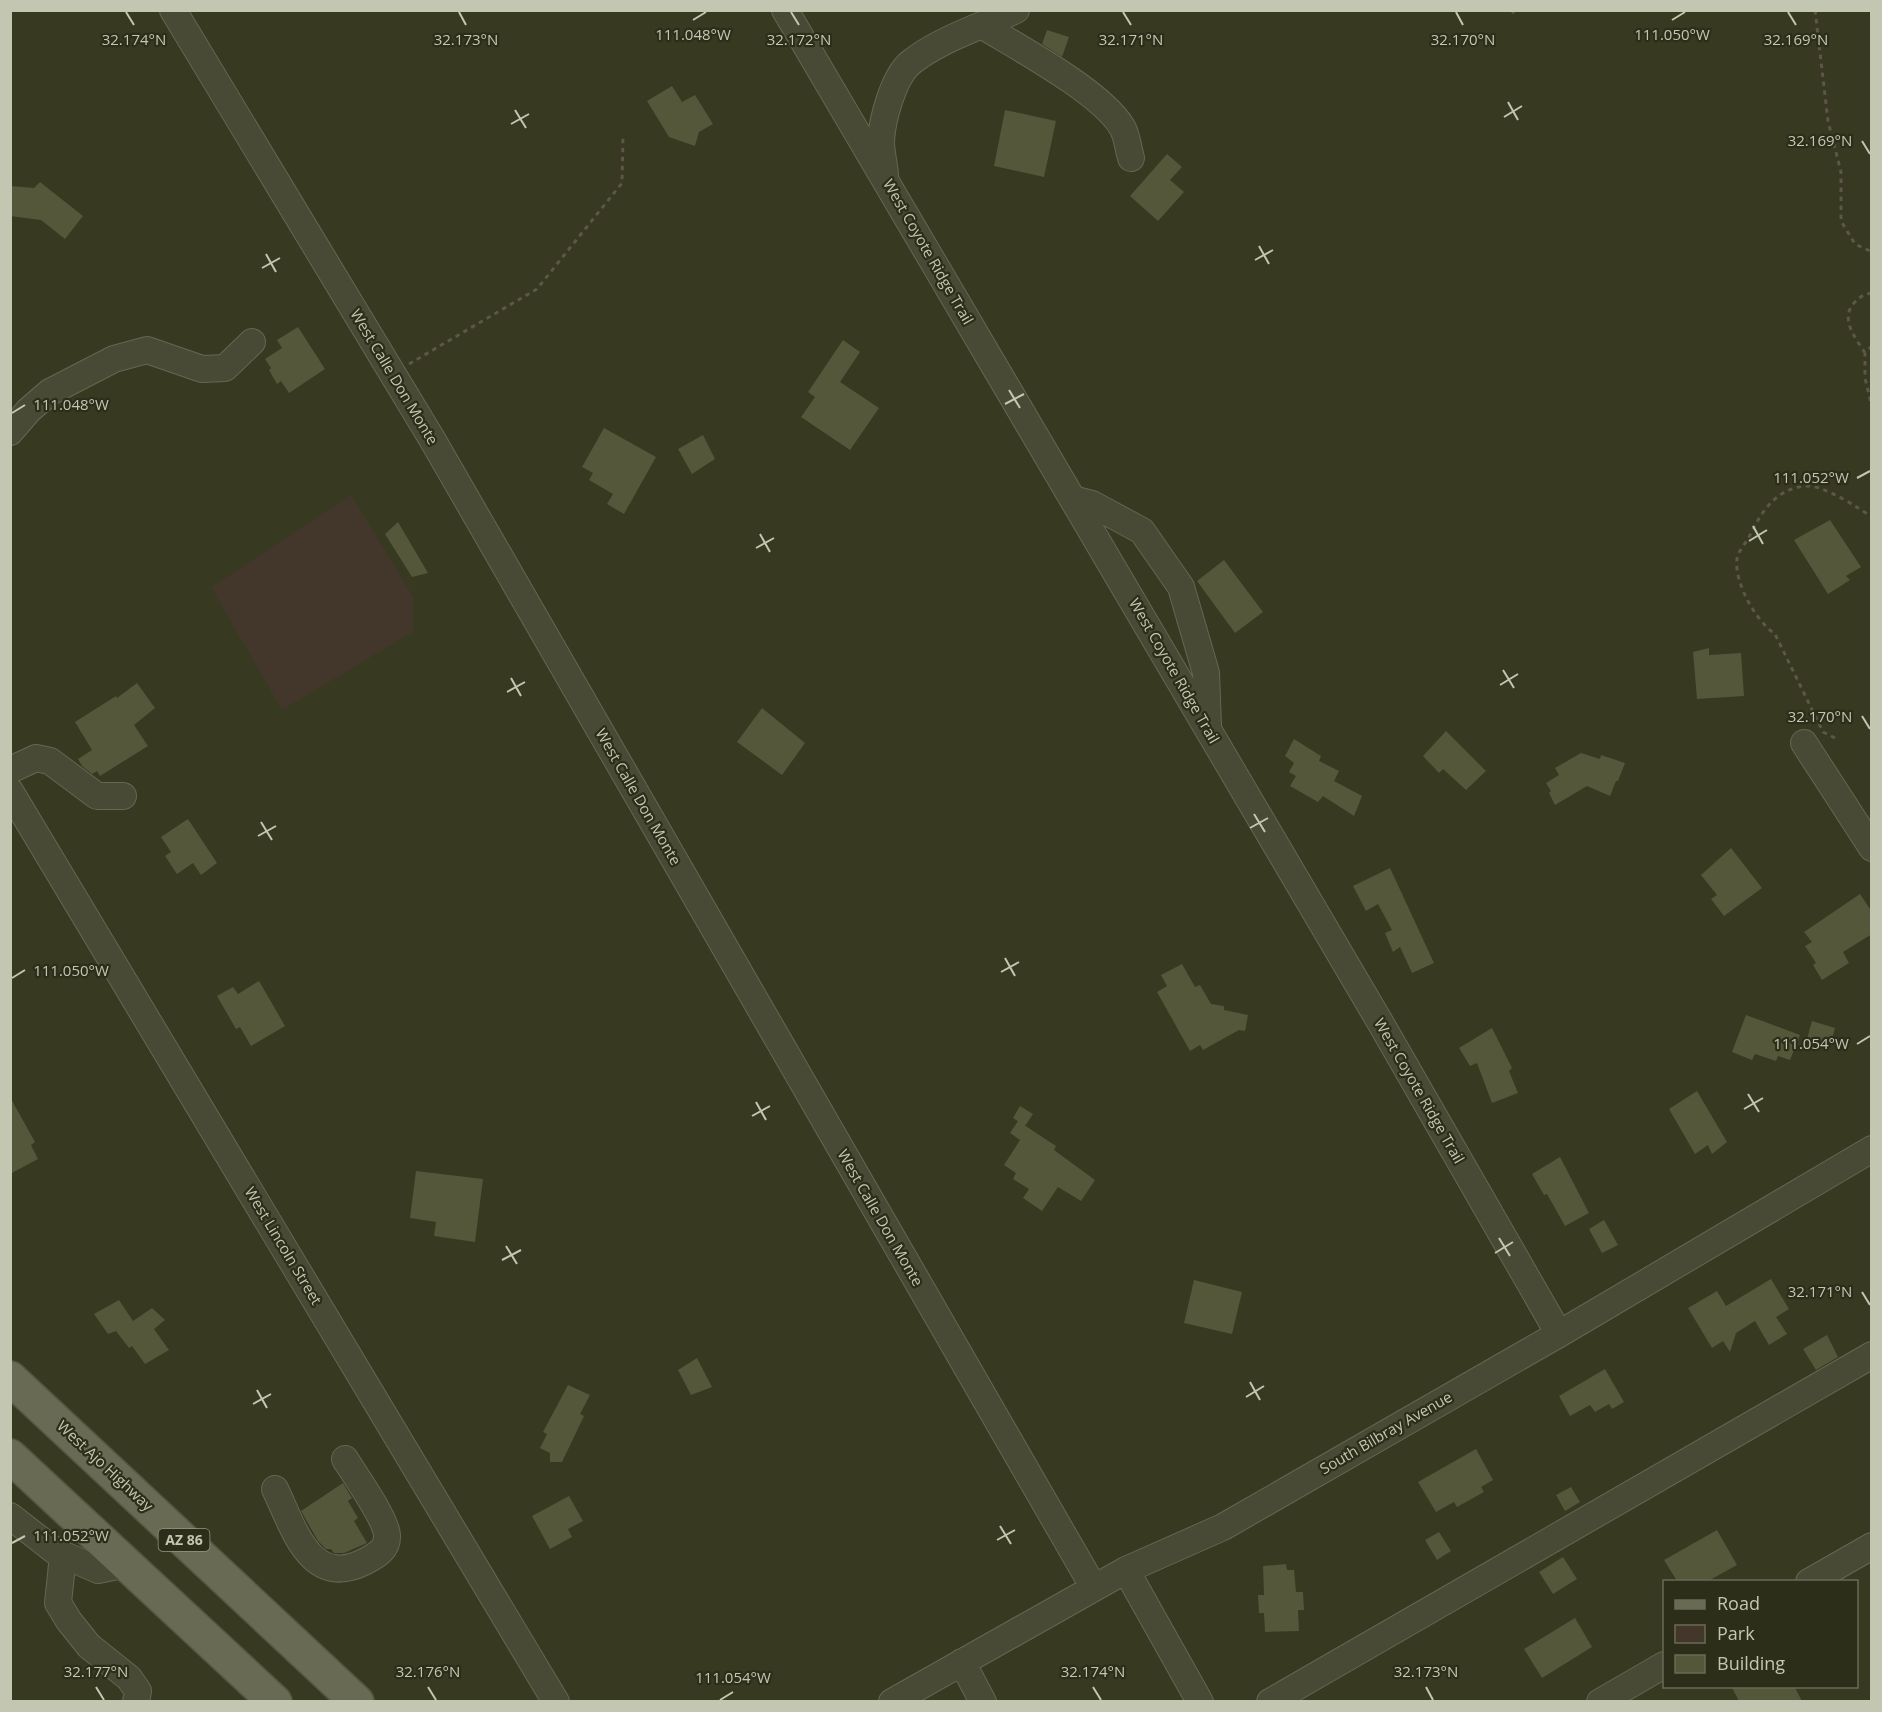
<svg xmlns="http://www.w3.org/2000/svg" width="1882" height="1712" font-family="'Open Sans',sans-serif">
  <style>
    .green { fill: #43372b }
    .building { fill: #55573a }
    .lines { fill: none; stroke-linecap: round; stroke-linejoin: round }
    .minor-casing { stroke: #656753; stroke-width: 28 }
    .major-casing { stroke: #535641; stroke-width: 36 }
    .path { stroke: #5e5648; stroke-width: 3; stroke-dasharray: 4.5 4.5; stroke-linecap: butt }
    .minor { stroke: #484a35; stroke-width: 26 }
    .major { stroke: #686a53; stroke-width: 33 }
    .ticks { fill: none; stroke: #c3c6b0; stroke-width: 2 }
    .labels { text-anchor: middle; stroke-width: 4.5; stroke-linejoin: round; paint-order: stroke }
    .shield { fill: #2c2e1a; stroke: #969883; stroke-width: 1.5 }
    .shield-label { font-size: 14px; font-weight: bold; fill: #c3c6b0 }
    .street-label { font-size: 15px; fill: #c3c6b0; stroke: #2c2e1a }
    .ticks-label { font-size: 15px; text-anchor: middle; fill: #c3c6b0; stroke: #2c2e1a; stroke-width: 4.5; stroke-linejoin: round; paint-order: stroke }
  </style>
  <rect width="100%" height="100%" fill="#373921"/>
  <path class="green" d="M 351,495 L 413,596 L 413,632 L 282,710 L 211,587 Z"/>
  <path class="building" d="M 1047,30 L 1069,37 L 1062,57 L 1042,44 Z
    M 672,86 L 682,102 L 695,95 L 713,124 L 699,132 L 695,146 L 669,137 L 647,101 Z
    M 1005,110 L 1056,121 L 1044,177 L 994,166 Z
    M 1167,154 L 1182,167 L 1170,180 L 1184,192 L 1158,221 L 1130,196 Z
    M 40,182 L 83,216 L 65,239 L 41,220 L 10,216 L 10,186 L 34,188 Z
    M 298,327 L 325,369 L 289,393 L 281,381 L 277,384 L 269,370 L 271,368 L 265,359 L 282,348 L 277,340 Z
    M 843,340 L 860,352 L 840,382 L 879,408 L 850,450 L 801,417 L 815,397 L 808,392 Z
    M 604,428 L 656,457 L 624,514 L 607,504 L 613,494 L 589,480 L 593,473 L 582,467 Z
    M 703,435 L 715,459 L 692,474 L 678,449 Z
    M 1830,520 L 1861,567 L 1846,576 L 1850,580 L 1828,594 L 1794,540 Z
    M 398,522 L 428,573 L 412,577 L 385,534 Z
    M 1224,560 L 1263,612 L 1235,633 L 1197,581 Z
    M 1709,648 L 1709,655 L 1741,653 L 1744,696 L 1697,699 L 1693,652 Z
    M 137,683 L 155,708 L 134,725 L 148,746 L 100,776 L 97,771 L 92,774 L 82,766 L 78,759 L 92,750 L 75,722 L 116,696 L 117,698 Z
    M 762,708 L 805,743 L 782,775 L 737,742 Z
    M 1446,731 L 1486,771 L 1466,790 L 1443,769 L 1439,773 L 1423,756 Z
    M 1294,739 L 1321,756 L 1319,761 L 1339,771 L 1334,781 L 1362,796 L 1354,816 L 1323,796 L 1318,802 L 1290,786 L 1296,776 L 1289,772 L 1294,763 L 1285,756 Z
    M 1581,753 L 1600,759 L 1601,755 L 1625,763 L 1618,781 L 1616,781 L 1610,796 L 1587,786 L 1555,805 L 1549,793 L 1551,791 L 1546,783 L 1559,775 L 1555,768 Z
    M 188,819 L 217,863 L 201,875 L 193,863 L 177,874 L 165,856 L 171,852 L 161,837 Z
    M 1731,848 L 1762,888 L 1724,916 L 1711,899 L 1717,895 L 1701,875 Z
    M 1390,868 L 1434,963 L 1412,973 L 1400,947 L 1393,952 L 1385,933 L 1392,930 L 1378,904 L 1366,911 L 1353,886 Z
    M 1860,894 L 1872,912 L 1872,934 L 1843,952 L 1849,963 L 1822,980 L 1813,965 L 1816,963 L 1805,946 L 1812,942 L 1804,932 Z
    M 1182,964 L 1195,987 L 1200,985 L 1211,1004 L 1224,1006 L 1224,1010 L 1248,1015 L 1245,1031 L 1239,1030 L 1203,1050 L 1200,1045 L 1190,1051 L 1157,992 L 1167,986 L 1161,975 Z
    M 259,981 L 285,1026 L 251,1046 L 240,1027 L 236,1029 L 217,996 L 233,987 L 238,994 Z
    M 1746,1015 L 1800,1035 L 1790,1060 L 1778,1056 L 1776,1061 L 1755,1054 L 1752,1060 L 1732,1052 Z
    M 1812,1021 L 1835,1028 L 1830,1046 L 1807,1039 Z
    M 1492,1028 L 1512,1068 L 1509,1071 L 1518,1093 L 1492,1103 L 1477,1063 L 1470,1066 L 1459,1048 Z
    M 1697,1091 L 1727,1142 L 1712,1154 L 1708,1145 L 1695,1154 L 1669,1109 Z
    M 10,1097 L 35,1142 L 31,1145 L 38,1159 L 10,1174 Z
    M 1020,1106 L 1033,1114 L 1025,1126 L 1013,1118 Z
    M 1018,1121 L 1056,1146 L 1054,1150 L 1095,1180 L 1081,1201 L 1058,1187 L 1042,1211 L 1023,1198 L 1029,1189 L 1013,1179 L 1016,1173 L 1004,1165 L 1020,1140 L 1010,1133 Z
    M 1560,1157 L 1589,1213 L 1565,1226 L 1547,1194 L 1544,1195 L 1532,1174 Z
    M 416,1171 L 483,1179 L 475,1242 L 434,1236 L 436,1222 L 410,1218 Z
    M 1604,1220 L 1618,1245 L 1602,1253 L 1589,1229 Z
    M 1771,1279 L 1789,1309 L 1776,1317 L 1787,1334 L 1769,1345 L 1755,1321 L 1736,1333 L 1730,1352 L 1723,1341 L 1712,1348 L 1688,1308 L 1717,1291 L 1726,1306 Z
    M 1194,1280 L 1242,1292 L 1232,1334 L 1184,1323 Z
    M 119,1300 L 133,1321 L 152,1308 L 165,1320 L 154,1329 L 169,1350 L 145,1364 L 132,1346 L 129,1348 L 116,1331 L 108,1334 L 94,1314 Z
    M 1827,1335 L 1838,1357 L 1816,1370 L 1803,1349 Z
    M 697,1358 L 712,1387 L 691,1395 L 678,1370 Z
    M 1605,1369 L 1624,1402 L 1612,1409 L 1609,1404 L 1595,1412 L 1590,1405 L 1570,1416 L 1559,1396 Z
    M 568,1385 L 590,1395 L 580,1414 L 584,1416 L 562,1462 L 550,1462 L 550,1453 L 540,1448 L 547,1434 L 543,1432 Z
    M 1476,1449 L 1493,1480 L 1481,1487 L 1484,1492 L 1457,1507 L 1454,1502 L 1436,1512 L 1418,1482 Z
    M 343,1483 L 352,1498 L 348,1501 L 358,1518 L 354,1521 L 367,1543 L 344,1553 L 334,1553 L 331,1549 L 326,1549 L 318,1541 L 301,1511 Z
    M 1571,1487 L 1580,1502 L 1565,1511 L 1556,1495 Z
    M 569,1496 L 583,1521 L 568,1529 L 572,1537 L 550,1549 L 532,1516 Z
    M 1717,1530 L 1737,1565 L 1708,1581 L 1677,1581 L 1664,1560 Z
    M 1439,1532 L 1451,1551 L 1437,1560 L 1425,1540 Z
    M 1563,1557 L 1577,1579 L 1553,1594 L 1539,1572 Z
    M 1286,1564 L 1287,1570 L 1294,1570 L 1296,1592 L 1303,1592 L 1304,1610 L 1298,1610 L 1299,1631 L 1265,1632 L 1264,1613 L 1259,1613 L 1258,1595 L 1264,1595 L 1263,1566 Z
    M 1575,1618 L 1592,1647 L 1542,1678 L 1524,1649 Z
    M 1731,1686 L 1794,1686 L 1802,1701 L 1739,1701 Z"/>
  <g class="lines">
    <defs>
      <path id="minor" d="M 173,10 L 432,439 L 1094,1588
        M 785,10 L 1380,1022 L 1559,1334
        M 983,26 C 1019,48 1101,92 1122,127 C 1127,135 1128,148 1131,158
        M 885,174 C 884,163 881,152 881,141 C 882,120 893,79 909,64 C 937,40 983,26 1016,10
        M 10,432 L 29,410 L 50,392 L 114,359 L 147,350 L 202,369 L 225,368 L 252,342
        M 1073,499 L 1092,504 L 1142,531 L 1181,587 L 1206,673 L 1208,725
        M 1804,743 L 1872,848
        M 10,770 L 36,758 L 50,761 L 97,796 L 123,796
        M 10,791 L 556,1702
        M 275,1489 C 294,1528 310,1590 366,1561 C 377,1555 388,1549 387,1535 C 386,1519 355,1475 345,1459
        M 10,1516 L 55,1551 L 98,1570 L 127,1564
        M 63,1555 L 58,1603 L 69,1621 L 89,1646 L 129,1678 L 138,1691 L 136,1702
        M 1126,1570 L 1200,1702
        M 1809,1582 L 1872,1546
        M 962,1662 L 983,1702
        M 892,1702 L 1126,1570 L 1223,1527 L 1559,1334 L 1872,1149
        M 1270,1702 L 1872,1355
        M 1600,1702 L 1664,1665"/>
      <path id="major" d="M 10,1378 L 357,1702
        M 10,1456 L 275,1702"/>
    </defs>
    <use href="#minor" class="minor-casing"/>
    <use href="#major" class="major-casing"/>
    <path class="path" d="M 1511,10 L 1516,15
      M 1815,10 L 1828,121 L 1841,172 L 1841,221 L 1855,244 L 1872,252
      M 1872,346 L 1865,353 L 1865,378 L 1872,407
      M 1865,353 C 1855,337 1839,318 1855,302 C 1861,296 1863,295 1872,293
      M 409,364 L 537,289 L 622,183 L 623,137
      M 1835,738 L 1823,732 L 1775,634 C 1756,621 1734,583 1737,559 C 1738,552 1744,545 1748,539 C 1761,513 1774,489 1806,486 C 1824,485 1857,507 1872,517"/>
    <use href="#minor" class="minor"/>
    <use href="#major" class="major"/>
  </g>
  <path class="ticks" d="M 126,12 L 134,25M 459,12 L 466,25M 791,12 L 799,25M 1123,12 L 1131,25M 1456,12 L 1463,25M 1788,12 L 1796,25M 693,20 L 706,12M 1672,20 L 1685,12M 1508,102 L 1518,120M 515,110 L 526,128M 1504,117 L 1522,106M 511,124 L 529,114M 1862,141 L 1870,154M 1259,246 L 1269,264M 266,254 L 276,272M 1255,260 L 1273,250M 262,268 L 280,258M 1009,390 L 1020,408M 1005,404 L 1024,394M 12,413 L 25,405M 1857,478 L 1870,471M 1753,526 L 1763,544M 760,534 L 770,552M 1749,541 L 1767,530M 756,548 L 774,538M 1503,670 L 1514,688M 511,678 L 521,696M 1500,685 L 1518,674M 507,692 L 525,682M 1862,716 L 1870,729M 1254,814 L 1265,832M 261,822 L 272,840M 1250,828 L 1268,818M 258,836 L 276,826M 1005,958 L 1015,976M 1001,972 L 1019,962M 12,978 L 25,970M 1857,1044 L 1870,1036M 1748,1094 L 1759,1112M 756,1102 L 766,1120M 1744,1109 L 1763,1098M 752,1116 L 770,1106M 1499,1238 L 1510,1256M 506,1246 L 517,1264M 1495,1253 L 1513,1242M 502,1260 L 521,1250M 1862,1292 L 1870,1305M 1250,1382 L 1260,1400M 257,1390 L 267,1408M 1246,1397 L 1264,1386M 253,1404 L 271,1394M 1000,1526 L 1011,1544M 997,1540 L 1015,1530M 12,1543 L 25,1536M 96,1687 L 104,1700M 428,1687 L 436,1700M 1093,1687 L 1101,1700M 1426,1687 L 1433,1700M 720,1700 L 733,1692"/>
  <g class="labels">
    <rect class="shield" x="158.5" y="1529" width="51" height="22" rx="4.5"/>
    <g class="shield-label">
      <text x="184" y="1545">AZ 86</text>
    </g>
    <g class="street-label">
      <text transform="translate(928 252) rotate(60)" y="5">West Coyote Ridge Trail</text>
      <text transform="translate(394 377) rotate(59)" y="5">West Calle Don Monte</text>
      <text transform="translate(1174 671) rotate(60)" y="5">West Coyote Ridge Trail</text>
      <text transform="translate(638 797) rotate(60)" y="5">West Calle Don Monte</text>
      <text transform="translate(1419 1091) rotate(60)" y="5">West Coyote Ridge Trail</text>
      <text transform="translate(880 1218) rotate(60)" y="5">West Calle Don Monte</text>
      <text transform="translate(283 1246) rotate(59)" y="5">West Lincoln Street</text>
      <text transform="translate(1386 1433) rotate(-30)" y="5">South Bilbray Avenue</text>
      <text transform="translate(105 1466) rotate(43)" y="5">West Ajo Highway</text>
    </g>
  </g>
  <g class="ticks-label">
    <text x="693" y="40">111.048°W</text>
    <text x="1672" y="40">111.050°W</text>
    <text x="134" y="45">32.174°N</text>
    <text x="466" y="45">32.173°N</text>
    <text x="1131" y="45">32.171°N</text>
    <text x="799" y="45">32.172°N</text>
    <text x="1463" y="45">32.170°N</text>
    <text x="1796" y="45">32.169°N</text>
    <text x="1820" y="146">32.169°N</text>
    <text x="71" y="410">111.048°W</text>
    <text x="1811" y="483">111.052°W</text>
    <text x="1820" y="722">32.170°N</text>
    <text x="71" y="976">111.050°W</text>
    <text x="1811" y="1049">111.054°W</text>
    <text x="1820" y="1297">32.171°N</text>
    <text x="71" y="1541">111.052°W</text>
    <text x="96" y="1677">32.177°N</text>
    <text x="428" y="1677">32.176°N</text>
    <text x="1093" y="1677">32.174°N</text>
    <text x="1426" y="1677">32.173°N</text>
    <text x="733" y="1683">111.054°W</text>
  </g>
  <rect width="1882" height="1712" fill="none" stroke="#c3c6b0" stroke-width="24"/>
  <rect x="1663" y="1580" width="195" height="108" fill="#2c2e1a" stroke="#686b56" stroke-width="1.5"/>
  <rect x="1675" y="1600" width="30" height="9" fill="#686a53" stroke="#686b56" stroke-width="1.5"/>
  <text x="1717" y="1610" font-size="18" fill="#c3c6b0">Road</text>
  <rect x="1675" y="1625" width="30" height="18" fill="#43372b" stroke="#686b56" stroke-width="1.5"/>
  <text x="1717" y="1640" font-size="18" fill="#c3c6b0">Park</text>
  <rect x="1675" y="1655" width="30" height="18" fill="#55573a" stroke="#686b56" stroke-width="1.5"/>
  <text x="1717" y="1670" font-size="18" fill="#c3c6b0">Building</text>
</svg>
